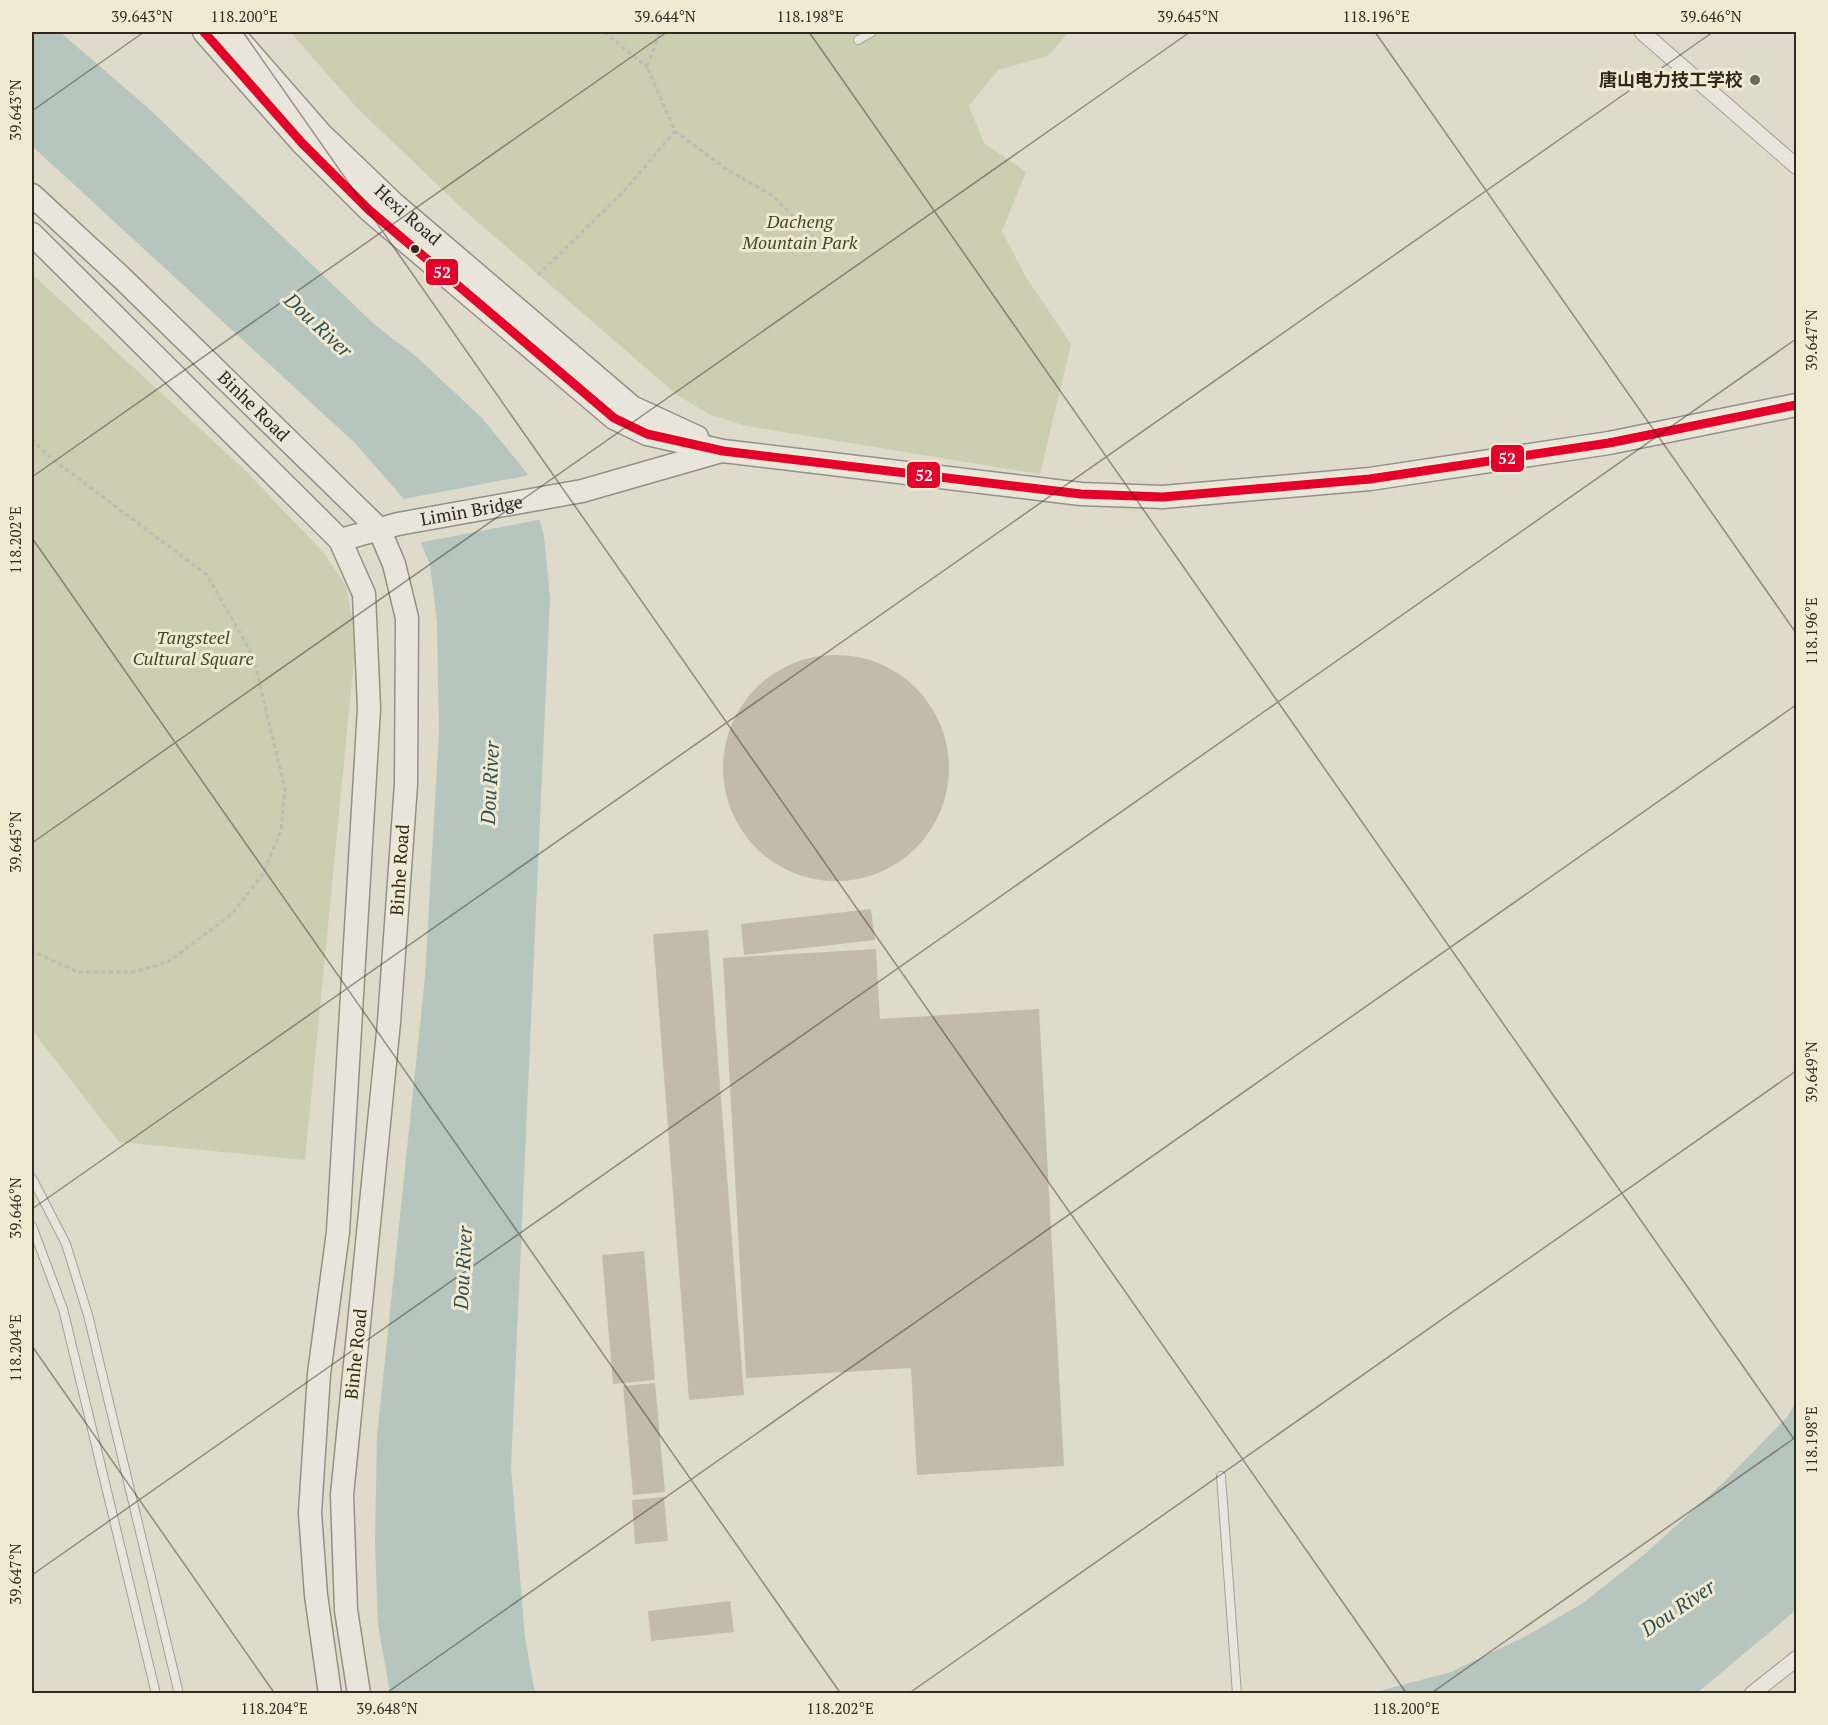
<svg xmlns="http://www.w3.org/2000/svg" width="1828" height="1725" font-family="'PT Serif','Noto Sans SC',serif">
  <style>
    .green { fill: #cbceb0 }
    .water { fill: #b6c5bd }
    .pier { fill: #dfdbcb }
    .building { fill: #c2bbac }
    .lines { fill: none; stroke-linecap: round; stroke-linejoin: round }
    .lane-casing { stroke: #a4a094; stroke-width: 10 }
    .street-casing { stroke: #a4a094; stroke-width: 17 }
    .secondary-casing { stroke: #949085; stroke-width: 25 }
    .path { stroke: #c0bcb3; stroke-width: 3; stroke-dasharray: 4.5 3; stroke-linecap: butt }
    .lane { stroke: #e8e5dc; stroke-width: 8 }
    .street { stroke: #e8e5dc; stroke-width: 15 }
    .secondary { stroke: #e8e5dc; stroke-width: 22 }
    .bus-1-casing { stroke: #f0ead2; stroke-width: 14 }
    .bus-1 { stroke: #e4002b; stroke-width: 9 }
    .ticks { fill: none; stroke: #31291e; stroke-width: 1.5; stroke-opacity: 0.45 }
    .poi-dot { fill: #6e675b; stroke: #f0ead2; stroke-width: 2 }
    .bus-dot { fill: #31291e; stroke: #f0ead2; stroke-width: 2 }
    .labels { text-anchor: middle; stroke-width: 6; stroke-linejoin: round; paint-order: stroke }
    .poi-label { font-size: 18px; font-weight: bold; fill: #31291e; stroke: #f0ead2; text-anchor: end }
    .street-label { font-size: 18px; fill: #31291e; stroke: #f0ead2 }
    .park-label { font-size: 18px; font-style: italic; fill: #3e4b28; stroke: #f0ead2 }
    .water-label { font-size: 20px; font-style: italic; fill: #304e4f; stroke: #f0ead2 }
    .line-badge { stroke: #f0ead2; stroke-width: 2 }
    .badge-label { font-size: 16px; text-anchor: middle; font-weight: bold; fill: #fff }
    .neatline { fill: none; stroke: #31291e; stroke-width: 2 }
    .ticks-label { font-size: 15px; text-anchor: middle; fill: #31291e }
  </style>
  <rect width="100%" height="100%" fill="#dfdbcb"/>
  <path class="green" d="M 290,32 L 1069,32 L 1048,56 L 998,70 L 969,106 L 984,143 L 1026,172 L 1002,231 L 1024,274 L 1071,344 L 1040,474 L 746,426 L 709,414 L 677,395 L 465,211 L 358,109 Z
    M 32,274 L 246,471 L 324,553 L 346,586 L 356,640 L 305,1160 L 119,1142 L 32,1030 Z"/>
  <path class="water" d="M 32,32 L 60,32 L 147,107 L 375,325 L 418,358 L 482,418 L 527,473 L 544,536 L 550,597 L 511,1468 L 525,1638 L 535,1693 L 390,1693 L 378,1625 L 375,1542 L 377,1436 L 425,977 L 439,731 L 437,622 L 430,565 L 403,498 L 355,443 L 32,146 Z
    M 1796,1402 L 1796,1610 L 1697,1693 L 1372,1693 L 1451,1672 L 1526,1636 L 1583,1603 L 1646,1553 L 1723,1483 L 1788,1416 Z"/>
  <path class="pier" d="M 530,475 L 543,519 L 418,543 L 407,516 L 404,499 Z"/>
  <path class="building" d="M723 768a113 113 0 1 1 226 0a113 113 0 1 1-226 0Z
    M 871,909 L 875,940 L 744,955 L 741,924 Z
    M 708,930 L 744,1395 L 689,1400 L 653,934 Z
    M 876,949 L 880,1019 L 1039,1009 L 1064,1466 L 917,1475 L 911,1368 L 746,1378 L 723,958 Z
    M 644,1251 L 655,1380 L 613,1384 L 602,1255 Z
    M 655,1383 L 665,1492 L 633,1495 L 623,1386 Z
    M 664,1497 L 668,1541 L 635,1544 L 632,1500 Z
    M 730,1601 L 734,1632 L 651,1641 L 648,1611 Z"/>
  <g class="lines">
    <defs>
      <path id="lane" d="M 858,40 L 872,32
        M 32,1178 L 66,1244 L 88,1315 L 179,1694
        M 32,1226 L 63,1309 L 156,1694
        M 1221,1476 L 1237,1694"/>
      <path id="street" d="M 1642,32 L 1796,166
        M 1752,1694 L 1796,1659"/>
      <g id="secondary">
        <path d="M 204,32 L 302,143 L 369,210 L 614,418 L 647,434 L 723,451 L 1081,494 L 1163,497 L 1370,479 L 1609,443 L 1796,405"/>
        <path id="s1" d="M 232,32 L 321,134 L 393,203 L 632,407 L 697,437"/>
        <path id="s2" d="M 32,195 L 123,279 L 379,529 L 394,564 L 407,618 L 406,784 L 389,1022 L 342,1495 L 346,1610 L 359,1694"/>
        <path d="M 32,234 L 340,540 L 364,594 L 369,708 L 338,1232 L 319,1374 L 310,1513 L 316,1595 L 330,1694"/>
        <path id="s3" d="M 340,540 L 398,524 L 582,491 L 718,452"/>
      </g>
    </defs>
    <use href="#lane" class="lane-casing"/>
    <use href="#street" class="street-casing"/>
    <use href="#secondary" class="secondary-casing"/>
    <path class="path" d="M 604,32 L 647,67
      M 675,131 L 726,169 L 773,196 L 813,236
      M 538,275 L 626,189 L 675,131 L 647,67 L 660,32
      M 32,439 L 47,455 L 207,575 L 253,656 L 285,789 L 281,830 L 263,874 L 232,914 L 168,962 L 133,972 L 78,972 L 32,951"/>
    <use href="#lane" class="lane"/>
    <use href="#street" class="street"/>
    <use href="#secondary" class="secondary"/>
    <defs>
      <path id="bus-1" d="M 204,32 L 302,143 L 369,210 L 614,418 L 647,434 L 723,451 L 1081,494 L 1163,497 L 1370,479 L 1609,443 L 1796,405"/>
    </defs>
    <use href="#bus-1" class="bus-1-casing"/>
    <use href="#bus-1" class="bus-1"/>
  </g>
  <path class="ticks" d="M 243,32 L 1407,1694M 809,32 L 1796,1442M 1375,32 L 1796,633M 32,111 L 144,32M 32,477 L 667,32M 32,538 L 841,1694M 32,843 L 1190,32M 32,1209 L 1713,32M 32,1346 L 275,1694M 32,1575 L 1796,339M 385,1694 L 1796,705M 908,1694 L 1796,1071M 1430,1694 L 1796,1437"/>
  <circle class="poi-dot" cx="1755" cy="80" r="6"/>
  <circle class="bus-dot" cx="415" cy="249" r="5"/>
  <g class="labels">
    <g class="poi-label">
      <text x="1743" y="86">唐山电力技工学校</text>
    </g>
    <g class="street-label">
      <text dy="6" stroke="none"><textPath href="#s1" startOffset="254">Hexi Road</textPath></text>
      <text dy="6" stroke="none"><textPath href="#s2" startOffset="306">Binhe Road</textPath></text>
      <text dy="6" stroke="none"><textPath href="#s3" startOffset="135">Limin Bridge</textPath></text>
      <text transform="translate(400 870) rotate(-86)" y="6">Binhe Road</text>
      <text transform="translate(356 1354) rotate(-84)" y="6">Binhe Road</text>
    </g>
    <g class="park-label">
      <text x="800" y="228">Dacheng<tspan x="800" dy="21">Mountain Park</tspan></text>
      <text x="193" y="644">Tangsteel<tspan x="193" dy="21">Cultural Square</tspan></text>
    </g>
    <g class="water-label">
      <text transform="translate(318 325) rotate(43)" y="7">Dou River</text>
      <text transform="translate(490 783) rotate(-87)" y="7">Dou River</text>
      <text transform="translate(463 1268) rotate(-87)" y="7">Dou River</text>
      <text transform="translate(1678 1608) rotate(-34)" y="7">Dou River</text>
    </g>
  </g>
  <g class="line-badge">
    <rect x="425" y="258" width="34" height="28" rx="6" fill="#e4002b"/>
    <rect x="1490" y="444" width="35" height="29" rx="6" fill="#e4002b"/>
    <rect x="906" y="461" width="35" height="28" rx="6" fill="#e4002b"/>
  </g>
  <g class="badge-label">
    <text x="442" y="278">52</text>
    <text x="1507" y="464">52</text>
    <text x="924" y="481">52</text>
  </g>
  <rect width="1828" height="1725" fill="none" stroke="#f0ead2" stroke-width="66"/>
  <rect x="33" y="33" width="1762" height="1659" class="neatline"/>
  <g class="ticks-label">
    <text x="142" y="22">39.643°N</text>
    <text x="244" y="22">118.200°E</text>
    <text x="665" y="22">39.644°N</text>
    <text x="810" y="22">118.198°E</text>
    <text x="1188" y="22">39.645°N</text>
    <text x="1376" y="22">118.196°E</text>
    <text x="1711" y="22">39.646°N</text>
    <text transform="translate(16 110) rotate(-90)" y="5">39.643°N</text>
    <text transform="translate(1812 340) rotate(-90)" y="5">39.647°N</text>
    <text transform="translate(16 540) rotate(-90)" y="5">118.202°E</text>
    <text transform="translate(1812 631) rotate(-90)" y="5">118.196°E</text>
    <text transform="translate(16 842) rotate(-90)" y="5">39.645°N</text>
    <text transform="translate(1812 1072) rotate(-90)" y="5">39.649°N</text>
    <text transform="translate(16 1208) rotate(-90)" y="5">39.646°N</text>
    <text transform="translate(16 1348) rotate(-90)" y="5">118.204°E</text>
    <text transform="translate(1812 1440) rotate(-90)" y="5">118.198°E</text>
    <text transform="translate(16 1574) rotate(-90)" y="5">39.647°N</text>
    <text x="274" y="1714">118.204°E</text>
    <text x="387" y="1714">39.648°N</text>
    <text x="840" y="1714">118.202°E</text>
    <text x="1406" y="1714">118.200°E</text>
  </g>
</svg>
